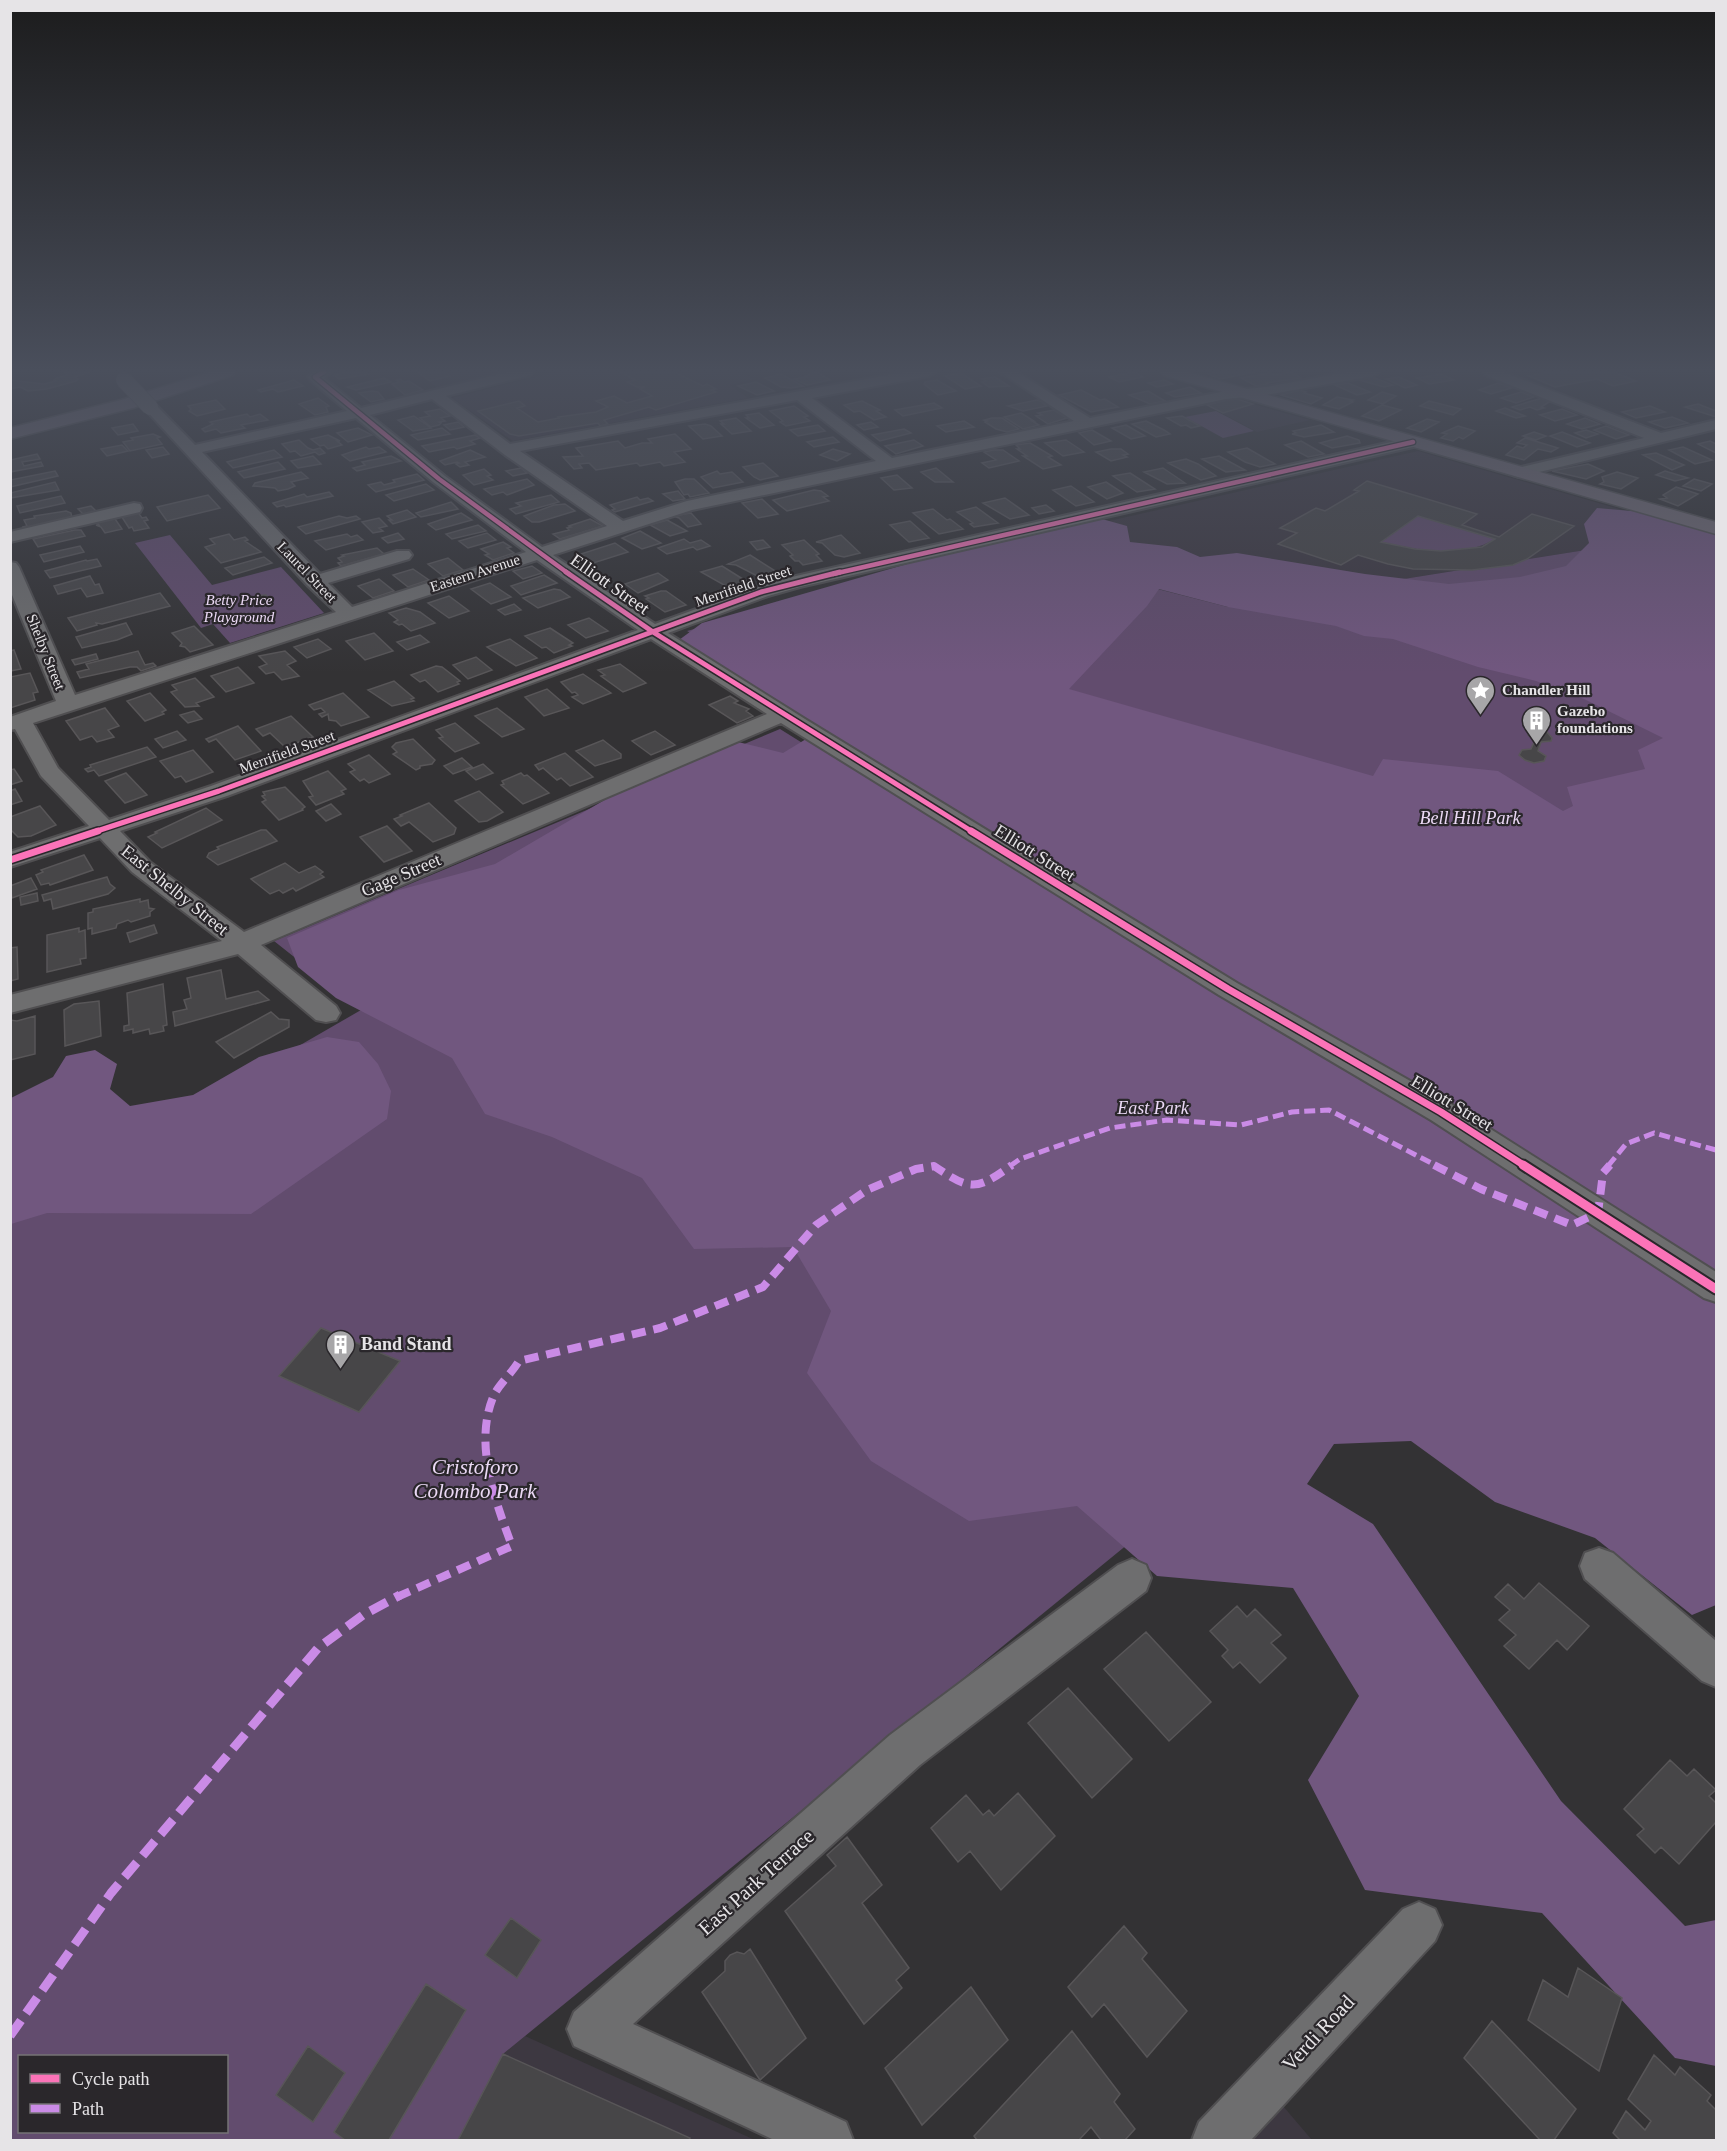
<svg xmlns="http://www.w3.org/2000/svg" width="1727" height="2151" font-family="Georgia,serif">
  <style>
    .built { fill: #3d3841 }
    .green { fill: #624c6e; fill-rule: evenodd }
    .forest { fill: #71577f; fill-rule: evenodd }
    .building { fill: #474648; stroke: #585658; stroke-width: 1.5; fill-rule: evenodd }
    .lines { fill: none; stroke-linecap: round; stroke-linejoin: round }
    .minor-casing { stroke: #504f51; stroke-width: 4 }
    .trunk-casing { stroke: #504f51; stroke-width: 3 }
    .motorway-casing { stroke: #504f51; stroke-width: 3 }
    .minor { fill: #6e6e6f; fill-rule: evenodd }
    .trunk { fill: #716a74; fill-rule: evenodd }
    .motorway { fill: #6e6772; fill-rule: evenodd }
    .minor-bridge-casing { stroke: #504f51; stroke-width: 17; stroke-linecap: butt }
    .minor-bridge { stroke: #6e6e6f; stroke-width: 16 }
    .quiet-far2 { stroke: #ca8be6; stroke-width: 5; stroke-dasharray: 11 5; stroke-linecap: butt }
    .quiet-far1 { stroke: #ca8be6; stroke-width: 8; stroke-dasharray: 14 8; stroke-linecap: butt }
    .quiet { stroke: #ca8be6; stroke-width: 9; stroke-dasharray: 19 9; stroke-linecap: butt }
    .cycleway-far3-casing { stroke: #2a272b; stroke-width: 7 }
    .cycleway-far2-casing { stroke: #2a272b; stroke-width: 8 }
    .cycleway-far1-casing { stroke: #2a272b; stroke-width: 10 }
    .cycleway-casing { stroke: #2a272b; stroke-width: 13 }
    .cycleway-far3 { stroke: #fb73b8; stroke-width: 4.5 }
    .cycleway-far2 { stroke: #fb73b8; stroke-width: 5 }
    .cycleway-far1 { stroke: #fb73b8; stroke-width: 7 }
    .cycleway { stroke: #fb73b8; stroke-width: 9 }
    .labels { text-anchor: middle; stroke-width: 4.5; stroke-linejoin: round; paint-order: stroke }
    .far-street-label { font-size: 15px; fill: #e6e4e7; stroke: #2a272b }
    .far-park-label { font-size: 15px; font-style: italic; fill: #ebd9f5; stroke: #2a272b }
    .far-poi-label { font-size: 15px; font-weight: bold; fill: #e6e4e7; stroke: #2a272b; text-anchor: start }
    .street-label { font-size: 18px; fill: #e6e4e7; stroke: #2a272b }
    .park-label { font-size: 18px; font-style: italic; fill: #ebd9f5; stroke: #2a272b }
    .poi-label { font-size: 18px; font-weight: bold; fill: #e6e4e7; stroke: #2a272b; text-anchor: start }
    .near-park-label { font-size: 21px; font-style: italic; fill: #ebd9f5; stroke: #2a272b }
    .near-street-label { font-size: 21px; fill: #e6e4e7; stroke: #2a272b }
  </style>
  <rect width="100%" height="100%" fill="#333234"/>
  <path class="built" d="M 415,372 L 504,372 L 438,388 Z
    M 554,372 L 737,372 L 755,379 L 730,385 L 748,398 L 513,441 L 452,398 Z
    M 1234,399 L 1310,420 L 1257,432 L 1205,404 Z
    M 1418,451 L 1699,532 L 1228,607 L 994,547 Z
    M 525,2036 L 755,2140 L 458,2140 L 503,2054 Z
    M 1283,2106 L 1312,2140 L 1252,2140 Z"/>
  <path class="green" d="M 1216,411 L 1254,431 L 1223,438 L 1185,417 Z
    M 1418,516 L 1495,539 C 1462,559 1417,550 1381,542 Z
    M 1699,532 L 1716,1255 L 687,631 L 994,547 L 1228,607 Z
    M 170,535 L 212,585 L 281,567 L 324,613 L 230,643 L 213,624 L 201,628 L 135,543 Z
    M 780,729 L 1552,1211 L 1215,1473 L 503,2054 L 458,2140 L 11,2140 L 11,1197 L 174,1118 L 361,1010 L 274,941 ZM 20,2056 L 226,2056 L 226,2132 L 20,2132 Z"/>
  <path class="forest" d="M 1597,508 L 1643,512 L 1716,532 L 1716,1605 L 1692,1615 L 1595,1538 L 1495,1502 L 1411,1441 L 1334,1444 L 1307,1484 L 1373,1524 L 1561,1801 L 1685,1926 L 1716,1920 L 1716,2066 L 1675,2058 L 1542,1913 L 1365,1890 L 1308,1780 L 1359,1696 L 1293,1588 L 1157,1576 L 1077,1506 L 969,1521 L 871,1461 L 807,1373 L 831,1311 L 793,1247 L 694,1249 L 642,1178 L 552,1137 L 485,1114 L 452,1058 L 336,998 L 298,967 L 287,938 L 399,890 L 495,864 L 625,788 L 738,742 L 783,753 L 811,736 L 723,667 L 679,640 L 702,623 L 921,560 L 1102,519 L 1127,526 L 1130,542 L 1177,547 L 1200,557 L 1237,553 L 1365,574 L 1449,584 L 1520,577 L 1566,566 L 1589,543 L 1584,524 ZM 1159,589 L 1228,607 L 1336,626 L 1364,636 L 1393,639 L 1478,667 L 1536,681 L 1584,699 L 1663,738 L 1638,750 L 1645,769 L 1567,787 L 1573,806 L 1563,811 L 1498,771 L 1383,759 L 1373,776 L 1069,689 L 1147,606 Z
    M 327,1037 L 359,1042 L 378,1064 L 391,1091 L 387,1119 L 251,1214 L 47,1213 L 11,1224 L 11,1098 L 53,1077 L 66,1056 L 95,1050 L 117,1064 L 110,1089 L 130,1106 L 193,1095 L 259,1057 Z"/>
  <path class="building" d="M 64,372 L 90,372 L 75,377 L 78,379 L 76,381 L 47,389 L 28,391 L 20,387 L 10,389 L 10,380 L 44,384 L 56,381 L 54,380 L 57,378 L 67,375 Z
    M 345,372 L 366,372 L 369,374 L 339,379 L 334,375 Z
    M 418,372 L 444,372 L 450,376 L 430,381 Z
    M 621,372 L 674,372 L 703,386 L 707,384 L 716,389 L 711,390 L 716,392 L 656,410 L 649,407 L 604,420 L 608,424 L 600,426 L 598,423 L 519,436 L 510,434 L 478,411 L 519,401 L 525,406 L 517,408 L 538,422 L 559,418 L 558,417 L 596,412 L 608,407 L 596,401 L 614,396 L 627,403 L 652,396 L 640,389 L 645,387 L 637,387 L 627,382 L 635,380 Z
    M 814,372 L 819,373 L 830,380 L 807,385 L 794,379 L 807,377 L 805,376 Z
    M 1134,372 L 1143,377 L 1119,382 L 1109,377 Z
    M 1216,372 L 1255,372 L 1220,379 L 1208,374 Z
    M 1291,372 L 1301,378 L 1266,383 L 1268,384 L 1256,386 L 1241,378 L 1271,373 L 1275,375 Z
    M 1548,372 L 1614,372 L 1636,381 L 1613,386 L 1597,379 L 1555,387 L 1529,376 Z
    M 961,373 L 981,386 L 965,389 L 945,376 Z
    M 781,374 L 803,386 L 791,388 L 781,387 L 765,378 Z
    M 1441,374 L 1454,380 L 1429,384 L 1417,378 Z
    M 995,377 L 1009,386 L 989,387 L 982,382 L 986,381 L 982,379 Z
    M 1372,377 L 1393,385 L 1384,387 L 1359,380 Z
    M 1399,377 L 1417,385 L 1405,388 L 1386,379 Z
    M 384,378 L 391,382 L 356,390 L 347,387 Z
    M 400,379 L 404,382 L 409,381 L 423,390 L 405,395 L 392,384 L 399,382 L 396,380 Z
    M 294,380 L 303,386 L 278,392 L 273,389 L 261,392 L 258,390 Z
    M 937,380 L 956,391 L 938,395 L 924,384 L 925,382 Z
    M 1164,380 L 1173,384 L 1157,387 L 1148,383 Z
    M 756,382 L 774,391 L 757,395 L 738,386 Z
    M 1348,383 L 1370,392 L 1357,395 L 1335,385 Z
    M 1498,383 L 1512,388 L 1491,394 L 1479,390 Z
    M 1190,387 L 1201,393 L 1175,397 L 1166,393 Z
    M 1081,390 L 1100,400 L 1105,399 L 1118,407 L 1091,412 L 1059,395 Z
    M 1300,390 L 1306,392 L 1304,393 L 1322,398 L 1311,404 L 1281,395 Z
    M 372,391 L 378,392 L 384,399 L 371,402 L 359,393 Z
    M 1148,391 L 1165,401 L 1150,404 L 1129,395 Z
    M 1382,392 L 1396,396 L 1383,404 L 1368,400 Z
    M 1521,392 L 1534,397 L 1516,403 L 1501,398 Z
    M 1337,397 L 1353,400 L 1350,401 L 1353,402 L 1339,409 L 1323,405 Z
    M 318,398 L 329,406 L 326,407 L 328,412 L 315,415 L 299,404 Z
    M 1234,398 L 1253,404 L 1223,413 L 1207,405 Z
    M 1542,398 L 1551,401 L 1541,407 L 1544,408 L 1537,410 L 1530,407 L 1520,410 L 1512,407 Z
    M 216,400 L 225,409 L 197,416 L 189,411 L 191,409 L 188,406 Z
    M 1037,400 L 1049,404 L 1044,404 L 1047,406 L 1023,411 L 1008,406 Z
    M 862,401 L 880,410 L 876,411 L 886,417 L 874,420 L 860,411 L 854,412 L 844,405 Z
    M 1429,401 L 1461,409 L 1453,415 L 1420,406 Z
    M 934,403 L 942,408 L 903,416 L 895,410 Z
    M 1698,404 L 1716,411 L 1716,417 L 1685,407 Z
    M 1382,405 L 1401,410 L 1379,421 L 1362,416 Z
    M 794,406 L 808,416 L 804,417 L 810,421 L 786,426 L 780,422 L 783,421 L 770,411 Z
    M 1650,406 L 1665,412 L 1636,418 L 1622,412 Z
    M 1505,408 L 1525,416 L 1516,418 L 1496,411 Z
    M 440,409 L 450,416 L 441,418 L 445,421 L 439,422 L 441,423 L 439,425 L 431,427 L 420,418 L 430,416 L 425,412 Z
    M 1562,409 L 1577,415 L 1555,421 L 1540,415 Z
    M 1054,410 L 1067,418 L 1048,424 L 1036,416 L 1042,415 L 1038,413 Z
    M 759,413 L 774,425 L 760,428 L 746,418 L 749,418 L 746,415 Z
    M 1021,413 L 1034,421 L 1032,421 L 1039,425 L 1023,429 L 1004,417 Z
    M 247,414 L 250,417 L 260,414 L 268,420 L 241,425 L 245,428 L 221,433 L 216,429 L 205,432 L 202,429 L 213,424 L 210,422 Z
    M 414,416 L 431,428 L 413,431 L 398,420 Z
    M 1182,416 L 1200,426 L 1191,428 L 1186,425 L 1181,426 L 1167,418 Z
    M 1672,417 L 1688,423 L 1665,428 L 1649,422 Z
    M 736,418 L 751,431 L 732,434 L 721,424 L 724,424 L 720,421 Z
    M 992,418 L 1002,418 L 1019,429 L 1007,432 L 996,429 L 985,422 L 987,421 L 984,420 Z
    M 1585,418 L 1600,424 L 1582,429 L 1567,424 Z
    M 1427,419 L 1439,422 L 1421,432 L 1407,428 Z
    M 964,421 L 974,427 L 946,432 L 937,426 Z
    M 1146,421 L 1164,430 L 1170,434 L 1156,437 L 1132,424 Z
    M 458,422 L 464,427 L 450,430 L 444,425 Z
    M 871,422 L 878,427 L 864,430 L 857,425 Z
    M 133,424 L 138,431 L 118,435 L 112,428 Z
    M 705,424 L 711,426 L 722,436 L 703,439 L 689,426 Z
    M 818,425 L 825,431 L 798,436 L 790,430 Z
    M 1126,425 L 1145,436 L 1131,439 L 1112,428 Z
    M 1321,425 L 1334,432 L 1304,437 L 1292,434 L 1296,433 L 1293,431 Z
    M 1458,426 L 1475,431 L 1463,439 L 1459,437 L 1453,441 L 1441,438 L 1447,434 L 1442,433 Z
    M 1606,426 L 1629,435 L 1616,439 L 1594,430 Z
    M 358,428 L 372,435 L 348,442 L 337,433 Z
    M 442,428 L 450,434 L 418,440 L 411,435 Z
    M 904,429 L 911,433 L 880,441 L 872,435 Z
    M 1092,430 L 1111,441 L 1094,445 L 1079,433 Z
    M 1586,430 L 1598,434 L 1586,438 L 1575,433 Z
    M 1534,432 L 1546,436 L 1536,440 L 1523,436 Z
    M 1562,432 L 1590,443 L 1577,447 L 1550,436 Z
    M 153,434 L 160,437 L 157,438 L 162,444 L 130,451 L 123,442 L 133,440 L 131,438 Z
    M 675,434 L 691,449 L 674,452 L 685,462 L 664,466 L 660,462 L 640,466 L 637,463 L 596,470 L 589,463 L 579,464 L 582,468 L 574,469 L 563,457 L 583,456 L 576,448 L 618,441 L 625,448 L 642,443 L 652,443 L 648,439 Z
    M 328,435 L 340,441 L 337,441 L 342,445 L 328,449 L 324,445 L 320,446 L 311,439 Z
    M 475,435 L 480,438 L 470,441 L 475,444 L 457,449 L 454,447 L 429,452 L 422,446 Z
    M 1347,436 L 1359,440 L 1360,443 L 1332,448 L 1320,443 Z
    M 833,437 L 839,442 L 814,447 L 807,442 Z
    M 1525,438 L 1558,448 L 1551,452 L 1538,449 L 1524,460 L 1506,455 L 1517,446 L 1523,448 L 1527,445 L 1517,443 Z
    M 299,440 L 308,448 L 313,450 L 320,448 L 325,453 L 319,455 L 315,452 L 301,456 L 295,451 L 290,452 L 282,444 Z
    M 914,440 L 923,446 L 896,454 L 885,446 Z
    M 1066,440 L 1084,452 L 1063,456 L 1045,443 Z
    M 1301,441 L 1324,454 L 1308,457 L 1285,445 Z
    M 1710,441 L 1716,444 L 1716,453 L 1698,444 Z
    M 1030,443 L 1052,456 L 1048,457 L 1061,465 L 1043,469 L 1023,456 L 1027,456 L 1017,449 L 1020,449 L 1016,445 Z
    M 122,445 L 128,451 L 107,456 L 101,449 Z
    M 163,447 L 169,454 L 152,458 L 146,450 Z
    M 366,447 L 369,449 L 379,447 L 386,452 L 350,461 L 342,455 Z
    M 1683,447 L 1712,460 L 1695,464 L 1669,450 Z
    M 1247,448 L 1275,464 L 1260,467 L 1245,462 L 1228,452 Z
    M 833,449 L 850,454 L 837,461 L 820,455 Z
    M 1111,449 L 1121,449 L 1128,454 L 1123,455 L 1127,457 L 1111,461 L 1096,452 Z
    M 274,450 L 282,457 L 233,468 L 227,462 Z
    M 470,450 L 485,457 L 465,462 L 469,465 L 460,467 L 456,464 L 459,463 L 457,462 L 445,465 L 440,461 Z
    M 993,450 L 1003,450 L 1019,461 L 989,468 L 982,463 L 996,460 L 984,452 Z
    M 1656,453 L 1684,465 L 1672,470 L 1643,455 Z
    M 37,454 L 40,459 L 22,462 L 24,466 L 41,462 L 43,466 L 10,472 L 10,460 Z
    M 313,456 L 321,464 L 298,468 L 291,461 Z
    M 391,456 L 401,461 L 357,471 L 353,468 L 365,465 L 362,462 Z
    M 1219,456 L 1245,470 L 1226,472 L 1202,459 Z
    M 1186,459 L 1198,464 L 1216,476 L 1201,480 L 1168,463 Z
    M 278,462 L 285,469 L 244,478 L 238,472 Z
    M 763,463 L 778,476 L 760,480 L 754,477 L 743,467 Z
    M 1588,464 L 1604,471 L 1586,479 L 1552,471 Z
    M 521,468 L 527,473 L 513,476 L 506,471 Z
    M 936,468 L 953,482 L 935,482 L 921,472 Z
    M 1163,468 L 1185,483 L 1167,484 L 1144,472 Z
    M 484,469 L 491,475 L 487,476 L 493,480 L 474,485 L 463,475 Z
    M 55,471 L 58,476 L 10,487 L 10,480 Z
    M 717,471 L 720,474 L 732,472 L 743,482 L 713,488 L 701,477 Z
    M 1665,471 L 1688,478 L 1675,481 L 1656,475 Z
    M 301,472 L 308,478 L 291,482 L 295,486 L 288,489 L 278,491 L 275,488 L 253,486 L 255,483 Z
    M 1617,472 L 1638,478 L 1621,489 L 1600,484 L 1604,482 L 1602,477 Z
    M 1130,473 L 1155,489 L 1137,492 L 1113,476 Z
    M 417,474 L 424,480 L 376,492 L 368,485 L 381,482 L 384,485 L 395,482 L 393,480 Z
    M 897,475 L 912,488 L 894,490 L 881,478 Z
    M 527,479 L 534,485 L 507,495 L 503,492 L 492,495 L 484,489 Z
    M 685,479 L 694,479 L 709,493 L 690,497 L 688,494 L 684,495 L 675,482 Z
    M 1694,479 L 1712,484 L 1701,491 L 1683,486 Z
    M 1367,481 L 1477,514 L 1462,525 L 1499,537 L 1532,514 L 1574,526 L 1527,559 L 1513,565 L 1472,570 L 1413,569 L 1388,564 L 1358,555 L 1341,565 L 1278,544 L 1297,533 L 1280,528 L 1316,508 L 1325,511 L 1359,491 L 1354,490 ZM 1418,516 L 1495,539 L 1482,547 L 1441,551 L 1415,549 L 1381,542 Z
    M 55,482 L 59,490 L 10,498 L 10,493 Z
    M 1106,482 L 1123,493 L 1107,499 L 1088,487 Z
    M 426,484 L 434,490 L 394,501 L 386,495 Z
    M 1071,486 L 1094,502 L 1076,506 L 1053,490 Z
    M 1676,487 L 1698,494 L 1678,506 L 1660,499 L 1667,498 L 1663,495 Z
    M 814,490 L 821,491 L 828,496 L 823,497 L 829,501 L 787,511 L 773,500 Z
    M 678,491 L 685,499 L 673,501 L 663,494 Z
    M 329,492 L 333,496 L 286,507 L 284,505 L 277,507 L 273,503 L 304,494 L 307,497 Z
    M 208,495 L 220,508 L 167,521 L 157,507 Z
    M 551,495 L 559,502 L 516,514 L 510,509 L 521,506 L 516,503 Z
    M 61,496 L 65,503 L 20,513 L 17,506 Z
    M 637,497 L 640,500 L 648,498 L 653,501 L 615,512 L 612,510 L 615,509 L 610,505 Z
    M 1005,498 L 1029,515 L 1010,519 L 983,503 Z
    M 762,499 L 778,514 L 758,518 L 742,503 Z
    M 451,502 L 458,509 L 421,517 L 416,513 Z
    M 565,504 L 575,511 L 539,522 L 532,522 L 524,516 L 554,505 Z
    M 1046,505 L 1054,511 L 1039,514 L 1032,508 Z
    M 91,506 L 97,512 L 84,515 L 78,509 Z
    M 976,507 L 998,523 L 974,527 L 970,524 L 973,523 L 957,512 Z
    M 933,509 L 947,520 L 950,519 L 963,529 L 939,534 L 913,513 Z
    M 407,510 L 416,517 L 393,524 L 389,520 L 392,520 L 387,516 Z
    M 66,511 L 71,513 L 72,519 L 25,530 L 23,527 L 27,526 L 24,520 L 35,518 L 34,516 Z
    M 137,511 L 142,518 L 146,517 L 148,520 L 144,521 L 149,528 L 134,531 L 132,527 L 129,528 L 120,514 Z
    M 461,513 L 472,520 L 436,530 L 428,524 Z
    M 691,513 L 701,524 L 688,527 L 679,518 L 673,516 Z
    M 113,516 L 122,529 L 105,533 L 101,527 L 96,525 L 99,525 L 95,520 Z
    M 339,516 L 347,518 L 356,516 L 360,519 L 306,534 L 298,527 Z
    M 379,518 L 387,526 L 379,528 L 383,531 L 373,533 L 362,522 Z
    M 590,519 L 603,526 L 560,539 L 553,534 L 569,530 L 567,528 L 571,527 L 569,526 Z
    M 667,520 L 687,531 L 670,536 L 650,525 Z
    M 910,521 L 929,538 L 909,542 L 890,525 Z
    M 478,525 L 486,531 L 452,539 L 446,534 Z
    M 75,530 L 81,530 L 85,536 L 38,547 L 33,539 Z
    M 640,531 L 661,543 L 642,549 L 622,538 Z
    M 398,533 L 404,539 L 388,543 L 382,538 Z
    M 487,533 L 496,540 L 468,548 L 459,541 Z
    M 229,534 L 234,540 L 245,537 L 248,540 L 245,541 L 261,552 L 221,563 L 205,547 L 215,544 L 210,539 Z
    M 347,534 L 351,537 L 357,535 L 363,540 L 326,550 L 315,541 Z
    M 841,535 L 860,553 L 844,557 L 835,555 L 822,543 L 816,542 Z
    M 684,539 L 690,543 L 701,540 L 710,546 L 697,550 L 693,547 L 667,554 L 658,548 Z
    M 763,540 L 770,547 L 757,550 L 750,542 Z
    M 804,540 L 819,554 L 816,555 L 822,561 L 803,565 L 799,561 L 795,561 L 790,556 L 793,555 L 782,545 Z
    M 503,542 L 511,547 L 507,548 L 514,553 L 493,560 L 485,555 L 489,554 L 481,549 Z
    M 615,543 L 628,552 L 587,565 L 578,559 L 585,557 L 581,554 Z
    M 80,546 L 84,552 L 44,562 L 40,555 Z
    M 377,548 L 384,554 L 341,566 L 338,563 L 342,562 L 338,558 L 344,556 L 342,555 Z
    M 750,555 L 777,572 L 761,578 L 736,565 L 728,564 Z
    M 264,557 L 272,563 L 233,575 L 225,568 Z
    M 448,558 L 463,570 L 443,576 L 428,564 Z
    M 97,559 L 101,566 L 50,578 L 45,571 L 86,560 L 87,561 Z
    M 532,566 L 542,573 L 523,579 L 513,571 Z
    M 722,566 L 746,581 L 742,582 L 745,584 L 731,589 L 701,572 Z
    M 413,569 L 429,580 L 408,587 L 393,575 Z
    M 658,573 L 668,580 L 638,593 L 625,584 Z
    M 544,575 L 557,583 L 521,595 L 511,586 Z
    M 90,576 L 95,585 L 99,584 L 103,593 L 87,597 L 81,588 L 58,594 L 54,586 Z
    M 379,579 L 394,591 L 373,598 L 358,586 Z
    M 490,583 L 511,597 L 491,604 L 471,589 Z
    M 554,589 L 560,590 L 570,597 L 538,608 L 523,598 Z
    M 661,591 L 666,591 L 686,605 L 665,612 L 646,599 L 649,598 L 645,596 Z
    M 160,593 L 170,606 L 102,624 L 96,623 L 97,625 L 77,631 L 68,618 Z
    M 266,595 L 269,599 L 261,604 L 252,604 L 249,600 L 256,596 Z
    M 449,596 L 469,611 L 449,618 L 428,603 Z
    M 514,604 L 521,610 L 505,615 L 498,610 Z
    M 406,608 L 420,612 L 435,623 L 411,631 L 402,624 L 399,625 L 394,622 L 398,620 L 389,613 Z
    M 589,618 L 608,631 L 586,638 L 568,625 Z
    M 126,623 L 132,634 L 117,640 L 82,648 L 76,637 Z
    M 194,626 L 213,645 L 190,652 L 185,647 L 180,646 L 182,643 L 172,633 Z
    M 550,628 L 573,643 L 569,645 L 572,646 L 554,653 L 546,647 L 542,648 L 525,636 Z
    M 374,633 L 393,651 L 365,660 L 346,641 Z
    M 420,635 L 429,642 L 407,650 L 397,642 Z
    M 318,639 L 331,649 L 307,658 L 294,647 Z
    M 510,639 L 537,658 L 516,666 L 487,647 Z
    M 14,650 L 21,669 L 10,671 L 10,651 Z
    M 138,651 L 145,665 L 153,663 L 156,666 L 141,671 L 137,667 L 130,667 L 80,678 L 77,672 L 89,669 L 86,664 Z
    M 285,651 L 296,661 L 287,665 L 299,676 L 282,680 L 274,672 L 266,674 L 259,667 L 267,664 L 259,656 Z
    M 96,654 L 98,659 L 75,665 L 72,660 Z
    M 476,657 L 492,670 L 468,679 L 453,665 Z
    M 620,664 L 646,683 L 623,692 L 601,676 L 605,675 L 598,670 Z
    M 436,666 L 442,667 L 460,681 L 457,682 L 459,684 L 438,692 L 425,680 L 420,682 L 411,675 Z
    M 238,667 L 254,683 L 226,692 L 211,676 Z
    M 30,673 L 38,692 L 33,693 L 35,700 L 10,708 L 10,677 Z
    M 583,674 L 611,693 L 583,704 L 572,697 L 578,695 L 575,692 L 572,693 L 561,682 Z
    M 195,678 L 214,697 L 196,703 L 199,706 L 185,707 L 171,692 L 177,690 L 172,685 Z
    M 394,681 L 414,698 L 411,699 L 414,701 L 392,706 L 368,690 Z
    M 547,689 L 569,708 L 544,716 L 525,697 Z
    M 150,693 L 166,710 L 162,712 L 164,714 L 145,721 L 127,701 Z
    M 343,693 L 369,717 L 341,726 L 336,721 L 329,720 L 328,714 L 322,717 L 319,714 L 325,712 L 321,708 L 314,710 L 309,705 Z
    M 730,696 L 738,701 L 734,703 L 749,709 L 746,711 L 753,716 L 737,723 L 709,705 Z
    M 105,708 L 119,726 L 108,730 L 114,737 L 97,742 L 92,736 L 80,740 L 66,721 Z
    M 497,708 L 524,729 L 502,737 L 475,716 Z
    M 194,711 L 202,719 L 188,723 L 180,715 Z
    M 291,716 L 313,737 L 285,747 L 270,733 L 263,736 L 256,729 Z
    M 455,723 L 479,743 L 455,752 L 439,738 L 443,737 L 436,730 Z
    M 238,726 L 261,751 L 235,760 L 216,739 L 209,742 L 206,739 Z
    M 1539,729 L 1547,732 L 1552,738 L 1551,741 L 1541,742 L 1538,751 L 1546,756 L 1544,761 L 1534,763 L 1525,760 L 1519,755 L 1522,750 L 1531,749 L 1535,740 L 1528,735 L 1530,730 Z
    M 177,731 L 186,740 L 163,748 L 155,739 Z
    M 655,731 L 675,745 L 651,755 L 632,741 Z
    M 413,739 L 435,760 L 432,764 L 420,766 L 420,768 L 416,770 L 393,754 L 397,752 L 392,747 L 396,743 Z
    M 603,740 L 621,754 L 621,758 L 595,766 L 576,751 Z
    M 147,747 L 156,757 L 99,776 L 94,770 L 88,772 L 85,769 L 91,767 L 90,765 Z
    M 193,750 L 213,772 L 186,782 L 181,776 L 175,778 L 160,761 Z
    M 565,753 L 593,777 L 570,786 L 561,778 L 557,780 L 543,768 L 539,770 L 535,765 Z
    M 369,755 L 390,774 L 369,783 L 364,779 L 360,781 L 350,772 L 355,770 L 348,764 Z
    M 462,758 L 472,767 L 453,774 L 444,766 Z
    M 483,764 L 493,773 L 476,780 L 466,771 Z
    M 14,769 L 22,781 L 10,785 L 10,770 Z
    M 328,771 L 346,789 L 341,791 L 344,794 L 316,805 L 309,797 L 313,796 L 303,781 Z
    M 126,773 L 147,795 L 125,803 L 105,781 Z
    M 521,773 L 524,776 L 527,775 L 549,793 L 523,804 L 501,785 L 504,784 L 502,781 Z
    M 285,787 L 305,807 L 302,809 L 303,810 L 279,820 L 262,802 L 266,800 L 262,796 L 265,795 L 263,792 Z
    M 15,789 L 22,801 L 10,805 L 10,791 Z
    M 479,791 L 503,812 L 487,821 L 479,822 L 455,801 Z
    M 429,803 L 456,828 L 454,834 L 433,842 L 409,822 L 401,826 L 394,819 L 402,816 L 400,815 Z
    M 331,804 L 341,814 L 326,821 L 316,811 Z
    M 40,806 L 56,825 L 31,836 L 18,837 L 10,829 L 10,817 Z
    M 206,808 L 222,820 L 162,848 L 148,837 L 157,833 L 155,832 Z
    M 387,826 L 412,851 L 384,862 L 360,837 Z
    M 261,830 L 266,830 L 277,841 L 218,865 L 207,857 L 209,853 L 219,849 L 217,847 Z
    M 84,855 L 93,870 L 50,885 L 49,883 L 41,885 L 36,875 L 43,872 L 41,870 Z
    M 285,863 L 299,873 L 315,866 L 323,872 L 320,874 L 324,877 L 296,891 L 293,888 L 283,893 L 279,890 L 270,894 L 251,879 Z
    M 107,877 L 110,884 L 115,888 L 108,894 L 53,909 L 51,899 L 44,901 L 42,895 Z
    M 31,878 L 37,889 L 12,898 L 10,886 Z
    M 37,893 L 38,901 L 21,905 L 20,897 Z
    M 140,899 L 140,902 L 148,900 L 149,908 L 154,909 L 150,912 L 150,916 L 131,922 L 128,920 L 117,924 L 116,928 L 92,934 L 92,928 L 88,929 L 88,913 L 93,912 L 93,909 Z
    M 154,925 L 157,933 L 130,942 L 127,933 Z
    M 79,928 L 79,932 L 85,930 L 86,958 L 80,959 L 81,964 L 47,972 L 47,935 Z
    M 17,947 L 18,979 L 10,981 L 10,948 Z
    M 221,970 L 226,999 L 258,991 L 269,1000 L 175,1026 L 173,1012 L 187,1009 L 184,1000 L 191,998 L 187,978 Z
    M 163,984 L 167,1025 L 163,1026 L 164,1031 L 150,1034 L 149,1029 L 133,1033 L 133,1029 L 124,1031 L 124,1026 L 129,1025 L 127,993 Z
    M 99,1001 L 101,1036 L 65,1046 L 64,1010 L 74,1004 Z
    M 271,1012 L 279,1019 L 289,1020 L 289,1027 L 234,1058 L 216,1042 Z
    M 35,1016 L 35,1054 L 10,1060 L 10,1020 L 17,1021 Z
    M 321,1328 L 400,1361 L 359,1412 L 279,1376 Z
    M 1539,1583 L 1589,1626 L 1567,1650 L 1557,1640 L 1529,1669 L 1504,1646 L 1516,1635 L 1499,1620 L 1510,1610 L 1495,1597 L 1508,1584 L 1524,1599 Z
    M 1237,1606 L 1247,1617 L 1255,1609 L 1281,1635 L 1271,1643 L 1286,1658 L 1260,1683 L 1240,1662 L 1233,1668 L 1222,1656 L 1228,1650 L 1210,1631 Z
    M 1146,1632 L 1211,1702 L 1169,1741 L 1104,1669 Z
    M 1068,1688 L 1132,1759 L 1092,1798 L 1028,1723 Z
    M 1670,1760 L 1687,1776 L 1694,1769 L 1716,1790 L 1709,1796 L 1716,1803 L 1716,1822 L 1679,1864 L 1661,1847 L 1655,1853 L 1637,1835 L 1644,1829 L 1624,1809 Z
    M 1018,1793 L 1055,1836 L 1001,1890 L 970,1851 L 958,1862 L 931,1828 L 966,1795 L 983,1815 L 989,1810 L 994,1816 Z
    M 847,1837 L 882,1885 L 862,1903 L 909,1968 L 896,1980 L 902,1988 L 864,2024 L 785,1911 L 836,1866 L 827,1855 Z
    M 511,1918 L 541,1940 L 517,1978 L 485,1955 Z
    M 1124,1926 L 1147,1953 L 1142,1959 L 1187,2011 L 1147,2057 L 1104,2004 L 1092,2017 L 1068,1987 Z
    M 750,1949 L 806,2038 L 760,2080 L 702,1992 L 725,1971 L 725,1961 L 730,1955 L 737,1952 L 744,1954 Z
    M 1578,1968 L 1622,1998 L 1599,2071 L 1528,2020 L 1543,1980 L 1568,1997 Z
    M 426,1984 L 466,2010 L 389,2140 L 345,2140 L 334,2132 Z
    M 971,1987 L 1008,2040 L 922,2125 L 885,2068 Z
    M 1492,2021 L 1576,2109 L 1554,2140 L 1540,2140 L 1464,2058 Z
    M 1072,2031 L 1120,2094 L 1114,2102 L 1135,2129 L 1125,2140 L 1101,2140 L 1091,2127 L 1079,2140 L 977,2140 L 974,2136 Z
    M 308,2046 L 345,2073 L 313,2122 L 276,2095 Z
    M 503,2054 L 690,2138 L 689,2140 L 458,2140 Z
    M 1654,2055 L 1675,2075 L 1680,2067 L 1711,2095 L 1707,2101 L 1716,2110 L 1716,2140 L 1620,2140 L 1613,2133 L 1626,2111 L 1645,2130 L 1651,2121 L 1628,2099 Z"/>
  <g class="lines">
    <defs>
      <path id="minor" d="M 313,372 L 331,372 L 324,378 L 361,408 L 508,372 L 533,372 L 531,375 L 446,396 L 510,444 L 905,372 L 936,372 L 929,376 L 812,398 L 892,458 L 1074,421 L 1000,372 L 1017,372 L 1090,418 L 1226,391 L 1266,387 L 1348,372 L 1380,372 L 1373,376 L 1266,395 L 1226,399 L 692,510 L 553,555 L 655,624 L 754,588 L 796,576 L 1413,437 L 1419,439 L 1421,442 L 1413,447 L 800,587 L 768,596 L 668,633 L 805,719 L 1237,983 L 1451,1104 L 1716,1272 L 1716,1302 L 1704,1298 L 1431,1120 L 1219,995 L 781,723 L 261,945 L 336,1006 L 340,1013 L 336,1020 L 326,1022 L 316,1020 L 238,954 L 10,1013 L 10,995 L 222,941 L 132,872 L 100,838 L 10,867 L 10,852 L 89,826 L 41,776 L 15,729 L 10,730 L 10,717 L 56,701 L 10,590 L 10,562 L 16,563 L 19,567 L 75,695 L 336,612 L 307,585 L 143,407 L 145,404 L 155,404 L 195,445 L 347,411 L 310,380 L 308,377 ZM 432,399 L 505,455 L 607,526 L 542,547 L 445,476 L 370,415 ZM 797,400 L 876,461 L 687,501 L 623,521 L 520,451 ZM 356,418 L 433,482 L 526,552 L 352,607 L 328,583 L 409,559 L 412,555 L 409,551 L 397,551 L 320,574 L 202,452 ZM 537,560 L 638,630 L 211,786 L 109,820 L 58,768 L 33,723 ZM 651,639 L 767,714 L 244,932 L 150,862 L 120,831 L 227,796 Z
        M 1483,372 L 1503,372 L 1661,433 L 1716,420 L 1716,429 L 1519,477 L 1513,475 L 1511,472 L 1513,469 L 1644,438 L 1485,375 Z
        M 134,503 L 140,504 L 142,508 L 140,512 L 10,542 L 10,532 Z
        M 1599,1548 L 1613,1553 L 1716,1641 L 1716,1687 L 1702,1681 L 1585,1579 L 1580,1566 L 1585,1553 Z
        M 1132,1559 L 1146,1565 L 1151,1578 L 1146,1591 L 920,1765 L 633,2024 L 846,2122 L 853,2140 L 774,2140 L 574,2046 L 567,2029 L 574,2012 L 890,1735 L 1118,1565 Z
        M 1419,1902 L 1435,1909 L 1442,1925 L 1435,1941 L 1251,2140 L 1192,2140 L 1199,2122 L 1403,1909 Z"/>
      <path id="trunk" d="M 1161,372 L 1187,372 L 1716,522 L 1716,534 L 1163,375 Z"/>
      <path id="motorway" d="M 210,372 L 235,372 L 233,375 L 133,408 L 10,439 L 10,428 L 121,400 Z"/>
    </defs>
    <use href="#minor" class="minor-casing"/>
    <use href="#trunk" class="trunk-casing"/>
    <use href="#motorway" class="motorway-casing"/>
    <use href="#minor" class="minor"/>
    <use href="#trunk" class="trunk"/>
    <use href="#motorway" class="motorway"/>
    <defs>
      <path id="minor-bridge" d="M 124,380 L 150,407"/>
    </defs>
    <use href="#minor-bridge" class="minor-bridge-casing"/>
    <use href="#minor-bridge" class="minor-bridge"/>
    <path class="quiet-far2" d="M 1010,1166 L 1020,1159 L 1110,1128 L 1167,1120 L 1241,1125 L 1292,1112 L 1329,1110 L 1437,1166
      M 1608,1166 L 1626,1144 L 1654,1133 L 1716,1150"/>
    <path class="quiet-far1" d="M 1434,1165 L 1481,1189 L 1572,1225 L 1598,1213 L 1603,1173 L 1610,1165
      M 397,1597 L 512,1546 C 495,1500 473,1443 494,1395 C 500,1383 512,1373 519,1361 L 660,1328 L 763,1287 L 816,1225 L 867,1190 L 916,1169 L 934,1166 C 971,1191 976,1191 1012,1165"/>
    <path class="quiet" d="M 10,2036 L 111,1893 L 318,1648 L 363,1615 L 400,1595"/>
    <defs>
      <path id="cycleway-far3" d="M 324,372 L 315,377 L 439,479 L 569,574
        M 833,574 L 1413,442"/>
      <path id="cycleway-far2" d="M 566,572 L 653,632 L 973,832
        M 94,832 L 219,791 L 761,592 L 840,572"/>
      <path id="cycleway-far1" d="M 971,831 L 1228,989 L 1441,1112 L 1525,1166
        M 10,860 L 98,831"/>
      <path id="cycleway" d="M 1523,1165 L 1716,1289"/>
    </defs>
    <use href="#cycleway-far3" class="cycleway-far3-casing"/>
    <use href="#cycleway-far2" class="cycleway-far2-casing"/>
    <use href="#cycleway-far1" class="cycleway-far1-casing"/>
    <use href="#cycleway" class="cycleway-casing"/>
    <use href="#cycleway-far3" class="cycleway-far3"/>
    <use href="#cycleway-far2" class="cycleway-far2"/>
    <use href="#cycleway-far1" class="cycleway-far1"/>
    <use href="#cycleway" class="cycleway"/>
  </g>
  <linearGradient id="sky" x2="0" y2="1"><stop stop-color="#1c1c1d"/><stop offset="0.55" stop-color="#4a4f5c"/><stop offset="1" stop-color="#4a4f5c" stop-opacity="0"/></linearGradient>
  <rect width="1727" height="673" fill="url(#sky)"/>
  <defs>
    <symbol id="sight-pin" viewBox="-11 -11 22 30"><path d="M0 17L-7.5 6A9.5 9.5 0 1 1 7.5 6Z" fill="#a7a6a8" stroke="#2a272b"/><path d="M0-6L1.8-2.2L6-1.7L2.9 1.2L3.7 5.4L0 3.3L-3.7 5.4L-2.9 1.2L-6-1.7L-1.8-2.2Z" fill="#fff"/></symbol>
    <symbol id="building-pin" viewBox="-11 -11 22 30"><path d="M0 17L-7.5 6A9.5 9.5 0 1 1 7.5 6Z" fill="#a7a6a8" stroke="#2a272b"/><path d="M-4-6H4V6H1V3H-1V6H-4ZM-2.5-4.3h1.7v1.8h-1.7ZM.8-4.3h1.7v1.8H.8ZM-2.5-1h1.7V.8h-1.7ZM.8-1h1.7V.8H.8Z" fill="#fff"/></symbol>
  </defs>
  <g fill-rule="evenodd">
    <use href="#sight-pin" x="1464" y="674" width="33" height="45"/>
    <use href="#building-pin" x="1520" y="704" width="33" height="45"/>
    <use href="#building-pin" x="324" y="1328" width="33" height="45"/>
  </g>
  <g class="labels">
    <g class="far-street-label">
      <text transform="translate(307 572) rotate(46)" y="5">Laurel Street</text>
      <text transform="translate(475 573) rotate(-18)" y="5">Eastern Avenue</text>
      <text transform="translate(743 586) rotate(-19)" y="5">Merrifield Street</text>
      <text transform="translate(46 652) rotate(68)" y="5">Shelby Street</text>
      <text transform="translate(287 752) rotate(-20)" y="5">Merrifield Street</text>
    </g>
    <g class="far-park-label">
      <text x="239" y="605">Betty Price<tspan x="239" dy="17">Playground</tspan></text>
    </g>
    <g class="far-poi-label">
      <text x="1502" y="695">Chandler Hill</text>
      <text x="1557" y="716">Gazebo<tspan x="1557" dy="17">foundations</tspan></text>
    </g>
    <g class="street-label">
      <text transform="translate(610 584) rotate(35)" y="6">Elliott Street</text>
      <text transform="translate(1035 853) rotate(32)" y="6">Elliott Street</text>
      <text transform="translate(401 875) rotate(-23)" y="6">Gage Street</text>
      <text transform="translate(175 890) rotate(39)" y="6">East Shelby Street</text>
      <text transform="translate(1452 1103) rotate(31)" y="6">Elliott Street</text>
    </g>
    <g class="park-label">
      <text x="1470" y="824">Bell Hill Park</text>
      <text x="1153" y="1114">East Park</text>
    </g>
    <g class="poi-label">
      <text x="361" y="1350">Band Stand</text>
    </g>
    <g class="near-park-label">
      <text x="475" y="1474">Cristoforo<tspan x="475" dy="24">Colombo Park</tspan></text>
    </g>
    <g class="near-street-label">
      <text transform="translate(756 1882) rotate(-42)" y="7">East Park Terrace</text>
      <text transform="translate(1318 2033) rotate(-47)" y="7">Verdi Road</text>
    </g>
  </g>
  <rect width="1727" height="2151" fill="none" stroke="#e6e4e7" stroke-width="24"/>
  <rect x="18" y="2055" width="210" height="78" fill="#2a272b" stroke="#757376" stroke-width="1.5"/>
  <rect x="30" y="2074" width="30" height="9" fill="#fb73b8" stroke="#757376" stroke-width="1.5"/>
  <text x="72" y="2085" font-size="18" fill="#e6e4e7">Cycle path</text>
  <rect x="30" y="2104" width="30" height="9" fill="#ca8be6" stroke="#757376" stroke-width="1.5"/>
  <text x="72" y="2115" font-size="18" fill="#e6e4e7">Path</text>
</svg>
